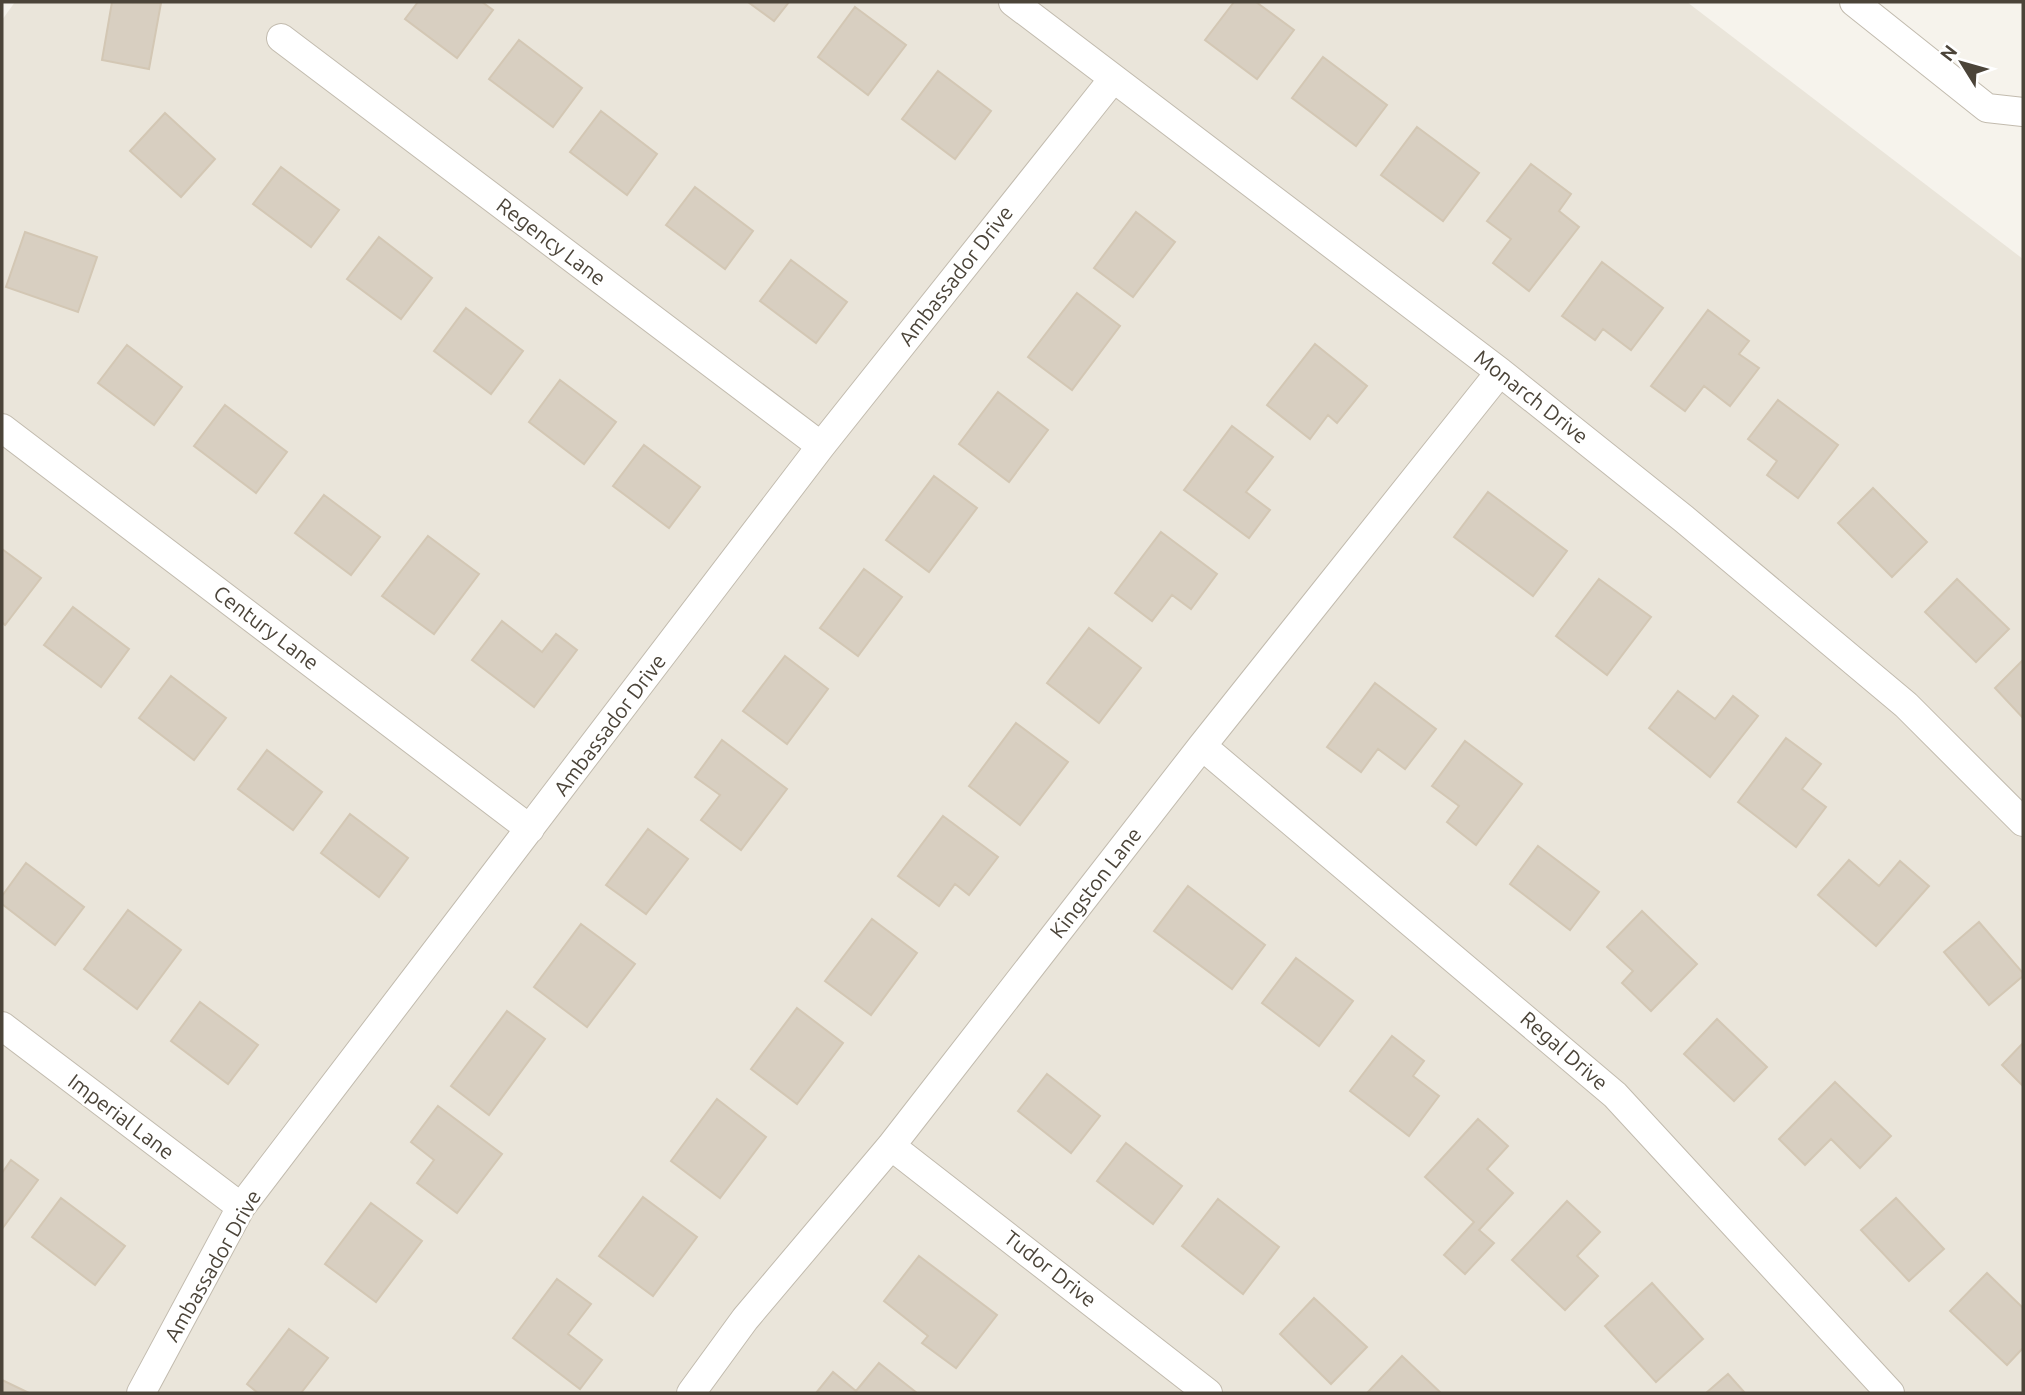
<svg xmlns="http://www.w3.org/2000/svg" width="2025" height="1395" font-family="Ubuntu,sans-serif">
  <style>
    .residential { fill: #eae5da }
    .building { fill: #d8cfc1; stroke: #d3c7b4; stroke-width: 2 }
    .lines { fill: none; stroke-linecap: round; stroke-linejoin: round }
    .street-casing { stroke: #c2bbae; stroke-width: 30 }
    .street { stroke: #fff; stroke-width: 28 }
    .labels { text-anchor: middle; stroke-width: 5; stroke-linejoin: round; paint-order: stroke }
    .street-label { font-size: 21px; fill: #4b4439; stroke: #fff }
  </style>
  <rect width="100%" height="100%" fill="#f6f3ec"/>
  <path class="residential" d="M 15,2 L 1687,2 L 2023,259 L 2023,1393 L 2,1393 L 2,20 Z"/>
  <path class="building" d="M 112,2 L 161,3 L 149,69 L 102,60 Z
    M 418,2 L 482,2 L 493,10 L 457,58 L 405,19 Z
    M 748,2 L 789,2 L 774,21 Z
    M 1234,2 L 1256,2 L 1294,30 L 1257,79 L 1205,40 Z
    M 855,7 L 906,45 L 868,95 L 818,57 Z
    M 519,40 L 582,88 L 553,127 L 489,79 Z
    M 1323,57 L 1387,105 L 1356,146 L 1292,98 Z
    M 938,71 L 991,111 L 955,159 L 902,119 Z
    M 601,111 L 657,154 L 627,195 L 570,152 Z
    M 165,113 L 215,159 L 181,197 L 130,151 Z
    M 1417,127 L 1479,173 L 1443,221 L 1381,175 Z
    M 1531,164 L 1571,194 L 1559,211 L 1579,227 L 1529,291 L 1493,263 L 1511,239 L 1487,221 Z
    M 281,167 L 339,210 L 311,247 L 253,204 Z
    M 695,187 L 753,231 L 725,269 L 666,225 Z
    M 1136,212 L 1175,242 L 1133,297 L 1094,268 Z
    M 25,232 L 97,257 L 78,312 L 6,287 Z
    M 379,237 L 432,278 L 401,319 L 347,279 Z
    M 791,260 L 847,302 L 816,343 L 760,301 Z
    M 1602,262 L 1663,308 L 1631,350 L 1603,329 L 1595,340 L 1562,316 Z
    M 1077,293 L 1120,326 L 1072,390 L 1028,357 Z
    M 466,308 L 523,351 L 491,394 L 434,351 Z
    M 1708,310 L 1749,341 L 1739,354 L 1759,368 L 1730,406 L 1704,386 L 1685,411 L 1651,386 Z
    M 1315,344 L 1367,386 L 1337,423 L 1328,415 L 1310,439 L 1267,405 Z
    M 127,345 L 182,387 L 154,425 L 98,383 Z
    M 560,380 L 616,422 L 584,464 L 529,422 Z
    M 998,392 L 1048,430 L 1009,482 L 959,444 Z
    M 1778,400 L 1838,445 L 1798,498 L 1767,475 L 1777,461 L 1748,439 Z
    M 225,405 L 287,452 L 256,493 L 194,446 Z
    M 1232,426 L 1273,457 L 1246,492 L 1270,510 L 1249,538 L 1184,490 Z
    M 644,445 L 700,487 L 669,528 L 613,486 Z
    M 934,476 L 977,508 L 929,572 L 886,540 Z
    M 1873,488 L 1927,542 L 1892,577 L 1838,523 Z
    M 1488,492 L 1567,551 L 1533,596 L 1454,537 Z
    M 324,495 L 380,537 L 351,575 L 295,533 Z
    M 1161,532 L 1217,574 L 1191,609 L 1172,595 L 1152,621 L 1115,593 Z
    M 428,536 L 479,574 L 434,634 L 382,596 Z
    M 2,549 L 41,578 L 5,625 L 2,622 Z
    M 864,569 L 902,597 L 858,656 L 820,628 Z
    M 1599,579 L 1651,617 L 1607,675 L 1556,636 Z
    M 1957,579 L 2009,629 L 1976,662 L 1925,612 Z
    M 73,607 L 129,649 L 101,687 L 44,645 Z
    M 502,621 L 542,652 L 556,634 L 577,650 L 534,707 L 472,660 Z
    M 1089,628 L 1141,668 L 1099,723 L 1047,683 Z
    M 785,656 L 828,689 L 787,744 L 743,711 Z
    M 2023,660 L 2023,718 L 1995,688 Z
    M 171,676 L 226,718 L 194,760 L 139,718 Z
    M 1375,683 L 1436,729 L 1405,769 L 1378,749 L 1361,772 L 1327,747 Z
    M 1678,691 L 1715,719 L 1733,696 L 1758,716 L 1710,777 L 1649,728 Z
    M 1016,723 L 1068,762 L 1020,825 L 969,786 Z
    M 1786,738 L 1821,764 L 1802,789 L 1826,807 L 1796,847 L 1738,802 Z
    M 722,740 L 787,789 L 741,850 L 701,820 L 720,795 L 695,777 Z
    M 1465,741 L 1522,784 L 1476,845 L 1447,822 L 1459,806 L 1432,786 Z
    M 267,750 L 322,792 L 293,830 L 238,789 Z
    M 350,814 L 408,858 L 379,897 L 321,853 Z
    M 943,816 L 998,857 L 969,895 L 955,884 L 939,906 L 898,876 Z
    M 648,829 L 688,859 L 646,914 L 606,885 Z
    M 1538,846 L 1599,892 L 1570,930 L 1510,884 Z
    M 1849,860 L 1879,886 L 1900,861 L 1929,886 L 1876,946 L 1818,895 Z
    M 26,863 L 84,907 L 55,945 L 2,904 L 2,896 Z
    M 1188,886 L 1265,945 L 1232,989 L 1154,931 Z
    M 128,910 L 181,950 L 137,1009 L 84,969 Z
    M 1642,911 L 1697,964 L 1651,1011 L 1622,983 L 1633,971 L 1607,947 Z
    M 872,919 L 917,953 L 871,1015 L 825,981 Z
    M 1979,922 L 2023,973 L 2023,976 L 1989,1005 L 1944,952 Z
    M 581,924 L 635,964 L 587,1027 L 534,987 Z
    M 1296,958 L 1353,1001 L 1319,1046 L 1262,1003 Z
    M 200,1002 L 258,1045 L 228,1084 L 171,1041 Z
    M 797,1008 L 843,1043 L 797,1104 L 751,1069 Z
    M 507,1011 L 545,1039 L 489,1115 L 451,1086 Z
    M 1717,1019 L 1767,1067 L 1734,1101 L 1684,1054 Z
    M 1392,1036 L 1424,1061 L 1413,1076 L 1439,1096 L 1409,1136 L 1350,1091 Z
    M 2023,1043 L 2023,1086 L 2002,1065 Z
    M 1047,1074 L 1100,1116 L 1071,1153 L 1018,1111 Z
    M 1835,1082 L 1891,1136 L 1860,1168 L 1831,1139 L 1805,1165 L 1779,1139 Z
    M 717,1099 L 766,1137 L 720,1198 L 671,1161 Z
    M 438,1106 L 502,1154 L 457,1213 L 417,1183 L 434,1160 L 411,1142 Z
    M 1478,1119 L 1508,1146 L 1487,1169 L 1513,1193 L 1479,1230 L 1494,1243 L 1465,1274 L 1444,1255 L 1474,1222 L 1425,1177 Z
    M 1126,1143 L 1182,1186 L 1153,1224 L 1097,1181 Z
    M 11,1160 L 38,1180 L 2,1229 L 2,1173 Z
    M 643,1197 L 697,1237 L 653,1296 L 599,1256 Z
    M 61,1198 L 125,1246 L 95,1285 L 32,1237 Z
    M 1896,1198 L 1944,1249 L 1909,1281 L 1861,1230 Z
    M 1218,1199 L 1279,1247 L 1243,1294 L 1182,1246 Z
    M 1567,1201 L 1600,1232 L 1577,1256 L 1598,1276 L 1565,1310 L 1512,1260 Z
    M 371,1203 L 422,1241 L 376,1302 L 325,1264 Z
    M 919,1256 L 997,1315 L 956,1368 L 922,1343 L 928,1336 L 884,1301 Z
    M 1987,1273 L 2023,1308 L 2023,1348 L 2007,1365 L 1950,1311 Z
    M 557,1279 L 591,1304 L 568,1334 L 602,1360 L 580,1389 L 513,1338 Z
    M 1652,1283 L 1703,1339 L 1656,1382 L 1605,1326 Z
    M 1314,1298 L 1367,1347 L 1331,1384 L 1280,1334 Z
    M 289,1329 L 328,1358 L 301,1393 L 258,1393 L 247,1384 Z
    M 1402,1356 L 1441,1393 L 1367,1393 Z
    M 879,1363 L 917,1393 L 816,1393 L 833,1372 L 856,1391 Z
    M 1728,1374 L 1745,1393 L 1706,1393 Z
    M 2,1380 L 29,1393 L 2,1393 Z"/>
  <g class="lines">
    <defs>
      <path id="street" d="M 1013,2 L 1500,372 L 1684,519 L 1906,705 L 2023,822
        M 1854,2 L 1987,108 L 2023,112
        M 281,38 L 821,446
        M 2,428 L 530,829
        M 1202,746 L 1615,1095 L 1890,1393
        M 2,1026 L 241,1207
        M 891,1146 L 1208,1393
        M 141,1393 L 241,1207 L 821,446 L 1113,79
        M 691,1393 L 745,1319 L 891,1146 L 1202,746 L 1500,372"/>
    </defs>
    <use href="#street" class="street-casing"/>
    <use href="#street" class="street"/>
  </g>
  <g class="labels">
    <g class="street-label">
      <text transform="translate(551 242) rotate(37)" y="7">Regency Lane</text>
      <text transform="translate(956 276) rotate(-52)" y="7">Ambassador Drive</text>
      <text transform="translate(1531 397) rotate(38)" y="7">Monarch Drive</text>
      <text transform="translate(266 628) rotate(37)" y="7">Century Lane</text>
      <text transform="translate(610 725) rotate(-53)" y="7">Ambassador Drive</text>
      <text transform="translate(1096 883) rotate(-52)" y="7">Kingston Lane</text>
      <text transform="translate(1564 1051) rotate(41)" y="7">Regal Drive</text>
      <text transform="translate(121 1117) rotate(37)" y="7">Imperial Lane</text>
      <text transform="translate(213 1266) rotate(-60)" y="7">Ambassador Drive</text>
      <text transform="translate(1050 1269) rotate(38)" y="7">Tudor Drive</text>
    </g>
  </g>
  <rect width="2025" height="1395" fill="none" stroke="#4b4439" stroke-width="7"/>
  <g transform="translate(1962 63) rotate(307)" stroke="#ffffff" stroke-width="5" paint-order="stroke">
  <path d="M0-5L12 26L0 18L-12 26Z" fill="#4b4439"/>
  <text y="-10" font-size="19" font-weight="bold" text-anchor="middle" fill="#4b4439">N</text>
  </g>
</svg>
